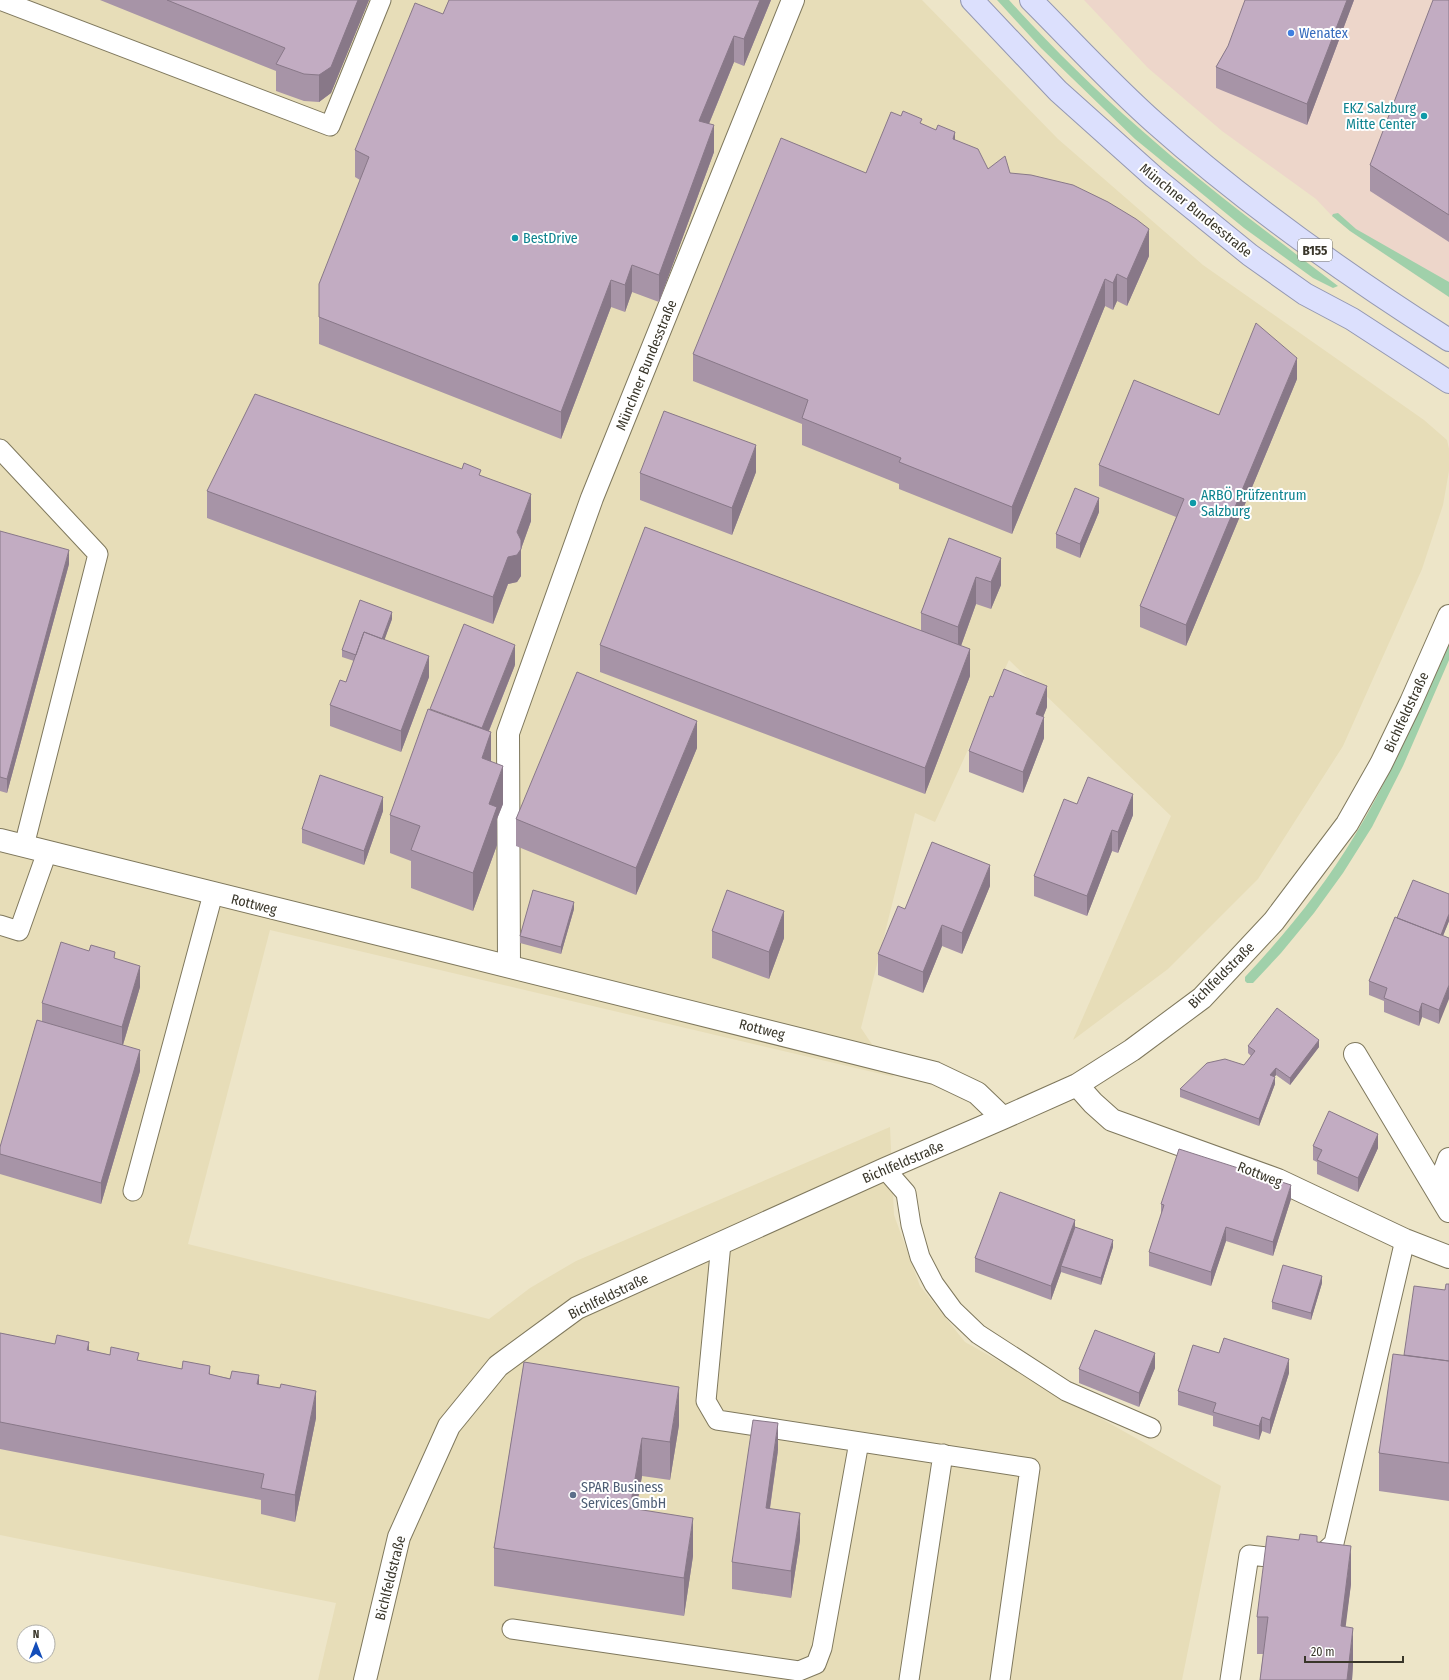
<svg xmlns="http://www.w3.org/2000/svg" width="1449" height="1680" font-family="'Fira Sans Condensed',sans-serif">
  <style>
    .commercial { fill: #edd6ca }
    .built { fill: #e7ddb8 }
    .green { fill: #a0d0aa }
    .lines { fill: none; stroke-linecap: round; stroke-linejoin: round }
    .lane-casing { stroke: #7f785d; stroke-width: 21 }
    .street-casing { stroke: #7f785d; stroke-width: 24 }
    .primary-casing { stroke: #9498b2; stroke-width: 24 }
    .lane { stroke: #fff; stroke-width: 19 }
    .street { stroke: #fff; stroke-width: 22 }
    .primary { stroke: #dce0fd; stroke-width: 22 }
    .wall { fill: #a794a7 }
    .shaded-wall { fill: #887888 }
    .building { fill: #c2acc2; stroke: #887888 }
    .shop-dot { fill: #3f7fe0; stroke: #fff; stroke-width: 1.5 }
    .culture-dot { fill: #0f9aa8; stroke: #fff; stroke-width: 1.5 }
    .service-dot { fill: #5c6f8a; stroke: #fff; stroke-width: 1.5 }
    .labels { text-anchor: middle; stroke-width: 4; stroke-linejoin: round; paint-order: stroke }
    .shield { fill: #fff; stroke: #74726a; stroke-width: 1 }
    .shield-label { font-size: 13px; font-weight: bold; fill: #39362a }
    .shop-label { font-size: 14px; fill: #366cbe; stroke: #fff; text-anchor: start }
    .culture-label { font-size: 14px; fill: #0d838f; stroke: #fff; text-anchor: start }
    .street-label { font-size: 14px; fill: #39362a; stroke: #fff }
    .service-label { font-size: 14px; fill: #4e5e75; stroke: #fff; text-anchor: start }
  </style>
  <rect width="100%" height="100%" fill="#ede5c8"/>
  <path class="commercial" d="M 1084,0 L 1449,0 L 1449,297 L 1350,231 L 1332,216 L 1316,199 L 1222,131 L 1148,68 Z"/>
  <path class="built" d="M 0,0 L 922,0 L 1058,139 L 1203,265 L 1424,420 L 1447,440 L 1449,449 L 1449,471 L 1443,505 L 1422,569 L 1343,746 L 1258,879 L 1168,969 L 1073,1040 L 1171,816 L 1009,660 L 935,822 L 915,813 L 861,1028 L 894,1077 L 270,930 L 188,1244 L 489,1319 L 530,1288 L 576,1261 L 890,1127 L 894,1215 L 920,1286 L 965,1342 L 1221,1486 L 1182,1680 L 318,1680 L 336,1603 L 0,1535 Z"/>
  <path class="green" d="M 997,0 L 1009,0 C 1050,45 1093,88 1139,128 C 1202,184 1271,235 1338,286 L 1333,288 L 1313,278 L 1244,228 L 1135,139 L 1041,48 Z
    M 1338,213 L 1356,229 L 1449,282 L 1449,297 L 1350,231 L 1332,216 L 1333,214 Z
    M 1449,637 L 1449,660 L 1403,766 L 1372,827 L 1343,873 L 1314,913 L 1281,953 L 1253,983 L 1247,983 L 1245,981 L 1245,977 C 1286,933 1324,887 1355,835 C 1393,773 1420,704 1449,637 Z"/>
  <g class="lines">
    <defs>
      <path id="lane" d="M 0,0 L 330,126 L 381,0
        M 0,449 L 98,554 L 24,846
        M 0,925 L 19,931 L 47,852
        M 885,1169 L 906,1193 L 911,1225 L 920,1257 L 934,1284 L 953,1310 L 978,1334 L 1066,1391 L 1151,1428
        M 133,1191 L 213,894
        M 721,1243 L 706,1401 L 717,1420 L 1030,1468 L 1000,1680
        M 512,1629 L 799,1671 L 816,1664 L 822,1648 L 859,1442
        M 909,1680 L 943,1454
        M 1230,1680 L 1249,1555 L 1313,1562 L 1334,1543 L 1405,1240"/>
      <path id="street" d="M 0,840 C 312,918 623,994 935,1073 L 977,1093 L 1003,1118
        M 509,965 L 508,733 L 592,498 L 793,0
        M 1355,1054 L 1449,1211
        M 1077,1085 L 1093,1103 L 1112,1120 L 1278,1180 L 1405,1240 L 1449,1257
        M 1437,1191 L 1449,1159
        M 365,1680 L 399,1537 L 449,1426 L 498,1366 L 577,1308 L 885,1169 L 1003,1118 L 1077,1085 L 1132,1050 L 1202,998 L 1274,921 L 1347,824 L 1381,764 L 1411,702 L 1449,616"/>
      <path id="primary" d="M 972,0 L 1058,91 L 1154,177 L 1250,255 L 1305,294 L 1352,319 L 1449,382
        M 1031,0 C 1072,41 1112,85 1155,123 C 1245,203 1348,276 1449,340"/>
    </defs>
    <use href="#lane" class="lane-casing"/>
    <use href="#street" class="street-casing"/>
    <use href="#primary" class="primary-casing"/>
    <use href="#lane" class="lane"/>
    <use href="#street" class="street"/>
    <use href="#primary" class="primary"/>
  </g>
  <path class="wall" d="M 100,0 L 369,0 L 331,93 L 319,102 L 304,101 L 276,91 L 276,71 Z
    M 449,0 L 771,0 L 744,66 L 734,62 L 709,124 L 714,152 L 659,302 L 632,292 L 625,312 L 611,307 L 561,439 L 319,344 L 319,317 L 360,180 L 355,177 L 355,150 L 443,14 Z
    M 1354,0 L 1307,125 L 1216,88 L 1216,67 L 1228,46 Z
    M 1449,0 L 1449,242 L 1370,191 L 1370,165 Z
    M 922,124 L 955,140 L 988,169 L 1010,173 L 1149,256 L 1127,306 L 1117,301 L 1113,310 L 1105,306 L 1012,534 L 899,489 L 899,484 L 802,445 L 802,424 L 693,381 L 693,354 L 866,173 Z
    M 1297,379 L 1186,646 L 1140,627 L 1140,606 L 1176,517 L 1099,486 L 1099,465 L 1219,415 Z
    M 756,472 L 732,535 L 640,500 L 640,473 Z
    M 481,476 L 531,521 L 521,549 L 521,576 L 517,582 L 508,584 L 493,624 L 207,518 L 207,491 Z
    M 1099,512 L 1080,558 L 1056,548 L 1056,534 Z
    M 0,531 L 69,564 L 7,793 L 0,791 Z
    M 949,538 L 1001,585 L 991,609 L 976,604 L 961,646 L 970,676 L 925,794 L 600,672 L 600,645 L 921,631 L 921,613 Z
    M 392,619 L 384,640 L 429,677 L 401,752 L 330,726 L 330,705 L 346,682 L 354,661 L 342,657 L 342,650 Z
    M 515,665 L 489,731 L 491,762 L 503,804 L 497,819 L 497,845 L 473,911 L 411,888 L 411,861 L 390,853 L 390,815 Z
    M 993,697 L 1047,707 L 1043,717 L 1044,738 L 1023,793 L 969,772 L 969,751 Z
    M 697,748 L 636,895 L 516,846 L 516,819 Z
    M 1077,804 L 1133,815 L 1118,853 L 1112,851 L 1087,916 L 1034,896 L 1034,876 Z
    M 383,811 L 364,865 L 302,843 L 302,829 Z
    M 990,886 L 962,954 L 942,946 L 923,993 L 878,975 L 878,954 L 905,909 Z
    M 1449,894 L 1449,921 L 1443,936 L 1439,1024 L 1422,1017 L 1419,1026 L 1384,1012 L 1384,1001 L 1369,995 L 1369,981 L 1397,918 Z
    M 574,909 L 561,954 L 520,943 L 520,936 Z
    M 712,931 L 784,938 L 769,979 L 712,958 Z
    M 140,987 L 123,1045 L 140,1071 L 101,1204 L 0,1174 L 0,1147 L 42,1022 L 42,1003 Z
    M 1248,1046 L 1319,1047 L 1290,1085 L 1276,1075 L 1274,1077 L 1275,1084 L 1259,1126 L 1180,1097 L 1180,1089 L 1244,1065 L 1251,1056 L 1248,1053 Z
    M 1313,1146 L 1378,1148 L 1358,1192 L 1317,1174 L 1317,1162 L 1313,1160 Z
    M 1291,1199 L 1273,1256 L 1226,1241 L 1211,1286 L 1149,1266 L 1149,1252 L 1161,1215 L 1161,1204 Z
    M 1075,1227 L 1113,1247 L 1101,1285 L 1061,1272 L 1051,1300 L 975,1272 L 975,1258 Z
    M 1322,1283 L 1311,1320 L 1272,1309 L 1272,1302 Z
    M 1449,1284 L 1449,1501 L 1379,1491 L 1379,1453 L 1404,1355 Z
    M 0,1333 L 259,1384 L 316,1418 L 295,1522 L 261,1514 L 261,1500 L 0,1449 Z
    M 1219,1353 L 1289,1373 L 1270,1434 L 1262,1431 L 1259,1440 L 1213,1426 L 1213,1416 L 1178,1405 L 1178,1391 Z
    M 524,1362 L 679,1425 L 670,1480 L 642,1476 L 636,1509 L 693,1556 L 684,1616 L 494,1586 L 494,1548 Z
    M 1155,1368 L 1139,1407 L 1079,1383 L 1079,1369 Z
    M 778,1450 L 770,1509 L 800,1540 L 791,1598 L 732,1589 L 732,1562 Z
    M 1317,1542 L 1351,1584 L 1345,1626 L 1353,1665 L 1352,1680 L 1260,1680 L 1263,1654 L 1257,1654 L 1257,1617 Z"/>
  <path class="shaded-wall" d="M 358,0 L 369,0 L 331,93 L 319,102 L 319,75 Z
    M 760,0 L 771,0 L 744,66 L 744,39 Z
    M 1347,0 L 1354,0 L 1307,125 L 1307,104 Z
    M 734,36 L 734,62 L 699,148 L 699,121 Z
    M 714,125 L 714,152 L 659,302 L 659,275 Z
    M 955,132 L 955,159 L 953,139 Z
    M 1149,229 L 1149,256 L 1127,306 L 1127,279 Z
    M 632,265 L 632,292 L 625,312 L 625,285 Z
    M 1117,274 L 1117,301 L 1113,310 L 1113,283 Z
    M 1105,279 L 1105,306 L 1012,534 L 1012,507 Z
    M 611,280 L 611,307 L 561,439 L 561,412 Z
    M 1297,358 L 1297,379 L 1186,646 L 1186,625 Z
    M 756,445 L 756,472 L 732,535 L 732,508 Z
    M 531,494 L 531,521 L 521,549 L 521,576 L 517,582 L 508,584 L 493,624 L 493,597 Z
    M 1099,498 L 1099,512 L 1080,558 L 1080,544 Z
    M 69,550 L 69,564 L 7,793 L 7,779 Z
    M 1001,558 L 1001,585 L 991,609 L 991,582 Z
    M 976,577 L 976,604 L 958,654 L 958,627 Z
    M 392,612 L 392,619 L 378,658 L 378,651 Z
    M 515,645 L 515,665 L 476,763 L 476,743 Z
    M 970,649 L 970,676 L 925,794 L 925,768 Z
    M 429,656 L 429,677 L 401,752 L 401,731 Z
    M 1047,686 L 1047,707 L 1036,735 L 1036,714 Z
    M 1044,717 L 1044,738 L 1023,793 L 1023,772 Z
    M 697,721 L 697,748 L 636,895 L 636,868 Z
    M 491,732 L 491,769 L 482,758 Z
    M 503,766 L 503,804 L 497,819 L 497,845 L 473,911 L 473,873 L 489,804 Z
    M 1133,794 L 1133,815 L 1118,853 L 1118,832 Z
    M 383,797 L 383,811 L 364,865 L 364,851 Z
    M 1112,830 L 1112,851 L 1087,916 L 1087,896 Z
    M 990,865 L 990,886 L 962,954 L 962,933 Z
    M 574,902 L 574,909 L 561,954 L 561,947 Z
    M 784,911 L 784,938 L 769,979 L 769,952 Z
    M 1449,914 L 1449,921 L 1438,948 L 1438,941 Z
    M 942,925 L 942,946 L 923,993 L 923,972 Z
    M 140,966 L 140,987 L 122,1048 L 122,1027 Z
    M 1449,985 L 1449,999 L 1439,1024 L 1439,1010 Z
    M 1422,1003 L 1422,1017 L 1419,1026 L 1419,1012 Z
    M 1319,1040 L 1319,1047 L 1290,1085 L 1290,1078 Z
    M 140,1050 L 140,1071 L 101,1204 L 101,1183 Z
    M 1276,1068 L 1276,1075 L 1270,1082 L 1270,1075 Z
    M 1275,1077 L 1275,1084 L 1259,1126 L 1259,1119 Z
    M 1378,1134 L 1378,1148 L 1358,1192 L 1358,1178 Z
    M 1291,1185 L 1291,1199 L 1273,1256 L 1273,1242 Z
    M 1075,1220 L 1075,1234 L 1061,1266 L 1061,1272 L 1051,1300 L 1051,1286 Z
    M 1226,1227 L 1226,1241 L 1211,1286 L 1211,1272 Z
    M 1113,1240 L 1113,1247 L 1101,1285 L 1101,1278 Z
    M 1322,1276 L 1322,1283 L 1311,1320 L 1311,1313 Z
    M 89,1342 L 89,1369 L 87,1350 Z
    M 1155,1353 L 1155,1368 L 1139,1407 L 1139,1393 Z
    M 1289,1359 L 1289,1373 L 1270,1434 L 1270,1420 Z
    M 210,1366 L 210,1393 L 209,1374 Z
    M 259,1375 L 259,1402 L 257,1384 Z
    M 679,1387 L 679,1425 L 670,1480 L 670,1442 Z
    M 316,1391 L 316,1418 L 295,1522 L 295,1495 Z
    M 1262,1417 L 1262,1431 L 1259,1440 L 1259,1426 Z
    M 778,1423 L 778,1450 L 766,1535 L 766,1508 Z
    M 642,1438 L 642,1476 L 630,1546 L 630,1508 Z
    M 800,1513 L 800,1540 L 791,1598 L 791,1571 Z
    M 693,1518 L 693,1556 L 684,1616 L 684,1578 Z
    M 1351,1546 L 1351,1584 L 1341,1664 L 1341,1626 Z
    M 1353,1628 L 1353,1665 L 1352,1680 L 1347,1680 Z"/>
  <path class="building" d="M 167,0 L 358,0 L 331,67 L 319,75 L 304,74 L 276,64 L 285,48 Z
    M 449,0 L 760,0 L 744,39 L 734,36 L 699,121 L 714,125 L 659,275 L 632,265 L 625,285 L 611,280 L 561,412 L 319,317 L 319,284 L 369,157 L 355,150 L 415,3 L 443,14 Z
    M 1245,0 L 1347,0 L 1307,104 L 1216,67 L 1228,46 Z
    M 1433,0 L 1449,0 L 1449,215 L 1370,165 Z
    M 903,111 L 922,119 L 920,123 L 936,130 L 938,125 L 955,132 L 953,139 L 978,149 L 988,169 L 1005,156 L 1010,173 L 1031,175 L 1073,185 L 1108,202 L 1136,219 L 1149,229 L 1127,279 L 1117,274 L 1113,283 L 1105,279 L 1012,507 L 899,462 L 901,458 L 802,418 L 808,400 L 693,354 L 781,138 L 866,173 L 891,112 L 901,116 Z
    M 1256,323 L 1297,358 L 1186,625 L 1140,606 L 1184,499 L 1099,465 L 1134,380 L 1219,415 Z
    M 255,394 L 462,469 L 464,463 L 481,470 L 479,475 L 531,494 L 517,532 L 521,540 L 521,549 L 517,555 L 508,557 L 493,597 L 207,491 Z
    M 664,411 L 756,445 L 732,508 L 640,473 Z
    M 1075,488 L 1099,498 L 1080,544 L 1056,534 Z
    M 645,527 L 970,649 L 925,768 L 600,645 Z
    M 0,531 L 69,550 L 7,779 L 0,777 Z
    M 949,538 L 1001,558 L 991,582 L 976,577 L 958,627 L 921,613 Z
    M 360,600 L 392,612 L 382,639 L 364,632 L 356,655 L 342,650 Z
    M 464,624 L 515,645 L 482,728 L 430,709 Z
    M 364,632 L 429,656 L 401,731 L 330,705 L 340,680 L 346,682 Z
    M 1004,669 L 1047,686 L 1036,714 L 1044,717 L 1023,772 L 969,751 L 990,696 L 993,697 Z
    M 577,672 L 697,721 L 636,868 L 516,819 Z
    M 428,709 L 491,732 L 482,758 L 503,766 L 489,804 L 497,807 L 473,873 L 411,850 L 420,826 L 390,815 Z
    M 320,775 L 383,797 L 364,851 L 302,829 Z
    M 1088,777 L 1133,794 L 1118,832 L 1112,830 L 1087,896 L 1034,876 L 1064,799 L 1077,804 Z
    M 932,842 L 990,865 L 962,933 L 942,925 L 923,972 L 878,954 L 898,906 L 905,909 Z
    M 1413,880 L 1449,894 L 1449,914 L 1441,935 L 1397,918 Z
    M 533,890 L 574,902 L 561,947 L 520,936 Z
    M 727,890 L 784,911 L 769,952 L 712,931 Z
    M 1395,917 L 1449,938 L 1449,985 L 1439,1010 L 1422,1003 L 1419,1012 L 1384,998 L 1387,988 L 1369,981 Z
    M 61,942 L 89,951 L 91,945 L 115,952 L 114,958 L 140,966 L 122,1027 L 42,1003 Z
    M 1277,1008 L 1319,1040 L 1290,1078 L 1276,1068 L 1270,1075 L 1275,1077 L 1259,1119 L 1180,1089 L 1207,1063 L 1225,1059 L 1244,1065 L 1255,1051 L 1248,1046 Z
    M 37,1020 L 140,1050 L 101,1183 L 0,1154 L 0,1147 Z
    M 1329,1111 L 1378,1134 L 1358,1178 L 1317,1160 L 1322,1150 L 1313,1146 Z
    M 1179,1149 L 1291,1185 L 1273,1242 L 1226,1227 L 1211,1272 L 1149,1252 L 1164,1205 L 1161,1204 Z
    M 1000,1192 L 1075,1220 L 1051,1286 L 975,1258 Z
    M 1075,1227 L 1113,1240 L 1101,1278 L 1061,1266 Z
    M 1283,1265 L 1322,1276 L 1311,1313 L 1272,1302 Z
    M 1446,1284 L 1449,1284 L 1449,1361 L 1404,1355 L 1414,1286 L 1445,1290 Z
    M 1095,1330 L 1155,1353 L 1139,1393 L 1079,1369 Z
    M 0,1333 L 55,1344 L 57,1335 L 89,1342 L 87,1350 L 110,1355 L 111,1347 L 139,1353 L 137,1360 L 182,1369 L 183,1361 L 210,1366 L 209,1374 L 230,1379 L 232,1371 L 259,1375 L 257,1384 L 280,1388 L 281,1384 L 316,1391 L 295,1495 L 261,1488 L 264,1474 L 0,1422 Z
    M 1224,1338 L 1289,1359 L 1270,1420 L 1262,1417 L 1259,1426 L 1213,1412 L 1216,1403 L 1178,1391 L 1193,1345 L 1219,1353 Z
    M 1393,1354 L 1449,1361 L 1449,1463 L 1379,1453 Z
    M 524,1362 L 679,1387 L 670,1442 L 642,1438 L 630,1508 L 693,1518 L 684,1578 L 494,1548 Z
    M 753,1420 L 778,1423 L 766,1508 L 800,1513 L 791,1571 L 732,1562 Z
    M 1300,1534 L 1317,1536 L 1317,1542 L 1351,1546 L 1341,1626 L 1353,1628 L 1347,1680 L 1260,1680 L 1268,1617 L 1257,1617 L 1267,1536 L 1299,1540 Z"/>
  <circle class="shop-dot" cx="1291" cy="33" r="4"/>
  <g class="culture-dot">
    <circle cx="1424" cy="116" r="4"/>
    <circle cx="515" cy="238" r="4"/>
    <circle cx="1193" cy="503" r="4"/>
  </g>
  <circle class="service-dot" cx="573" cy="1495" r="4"/>
  <g class="labels">
    <rect class="shield" x="1298" y="239" width="34" height="22" rx="3"/>
    <g class="shield-label">
      <text x="1315" y="255">B155</text>
    </g>
    <g class="shop-label">
      <text x="1299" y="38">Wenatex</text>
    </g>
    <g class="culture-label">
      <text x="1416" y="113" text-anchor="end">EKZ Salzburg<tspan x="1416" dy="16">Mitte Center</tspan></text>
      <text x="523" y="243">BestDrive</text>
      <text x="1201" y="500">ARBÖ Prüfzentrum<tspan x="1201" dy="16">Salzburg</tspan></text>
    </g>
    <g class="street-label">
      <text transform="translate(1196 210) rotate(39)" y="5">Münchner Bundesstraße</text>
      <text transform="translate(646 365) rotate(-68)" y="5">Münchner Bundesstraße</text>
      <text transform="translate(1406 712) rotate(-65)" y="5">Bichlfeldstraße</text>
      <text transform="translate(254 904) rotate(14)" y="5">Rottweg</text>
      <text transform="translate(1221 975) rotate(-45)" y="5">Bichlfeldstraße</text>
      <text transform="translate(762 1029) rotate(14)" y="5">Rottweg</text>
      <text transform="translate(903 1162) rotate(-23)" y="5">Bichlfeldstraße</text>
      <text transform="translate(1260 1174) rotate(21)" y="5">Rottweg</text>
      <text transform="translate(608 1296) rotate(-26)" y="5">Bichlfeldstraße</text>
      <text transform="translate(390 1578) rotate(-76)" y="5">Bichlfeldstraße</text>
    </g>
    <g class="service-label">
      <text x="581" y="1492">SPAR Business<tspan x="581" dy="16">Services GmbH</tspan></text>
    </g>
  </g>
  <g transform="translate(36 1644)"><circle r="19" fill="#ffffff" stroke="#b0afaa"/>
  <path d="M0-3L7 15L0 10L-7 15Z" fill="#134db9"/>
  <text y="-6" font-size="11" font-weight="bold" text-anchor="middle" fill="#39362a">N</text>
  </g>
  <path d="M1305 1656v6h98v-6" fill="none" stroke="#39362a" stroke-width="2"/>
  <text x="1311" y="1656" font-size="12" fill="#39362a" stroke="#ffffff" stroke-width="3" paint-order="stroke">20 m</text>
</svg>
